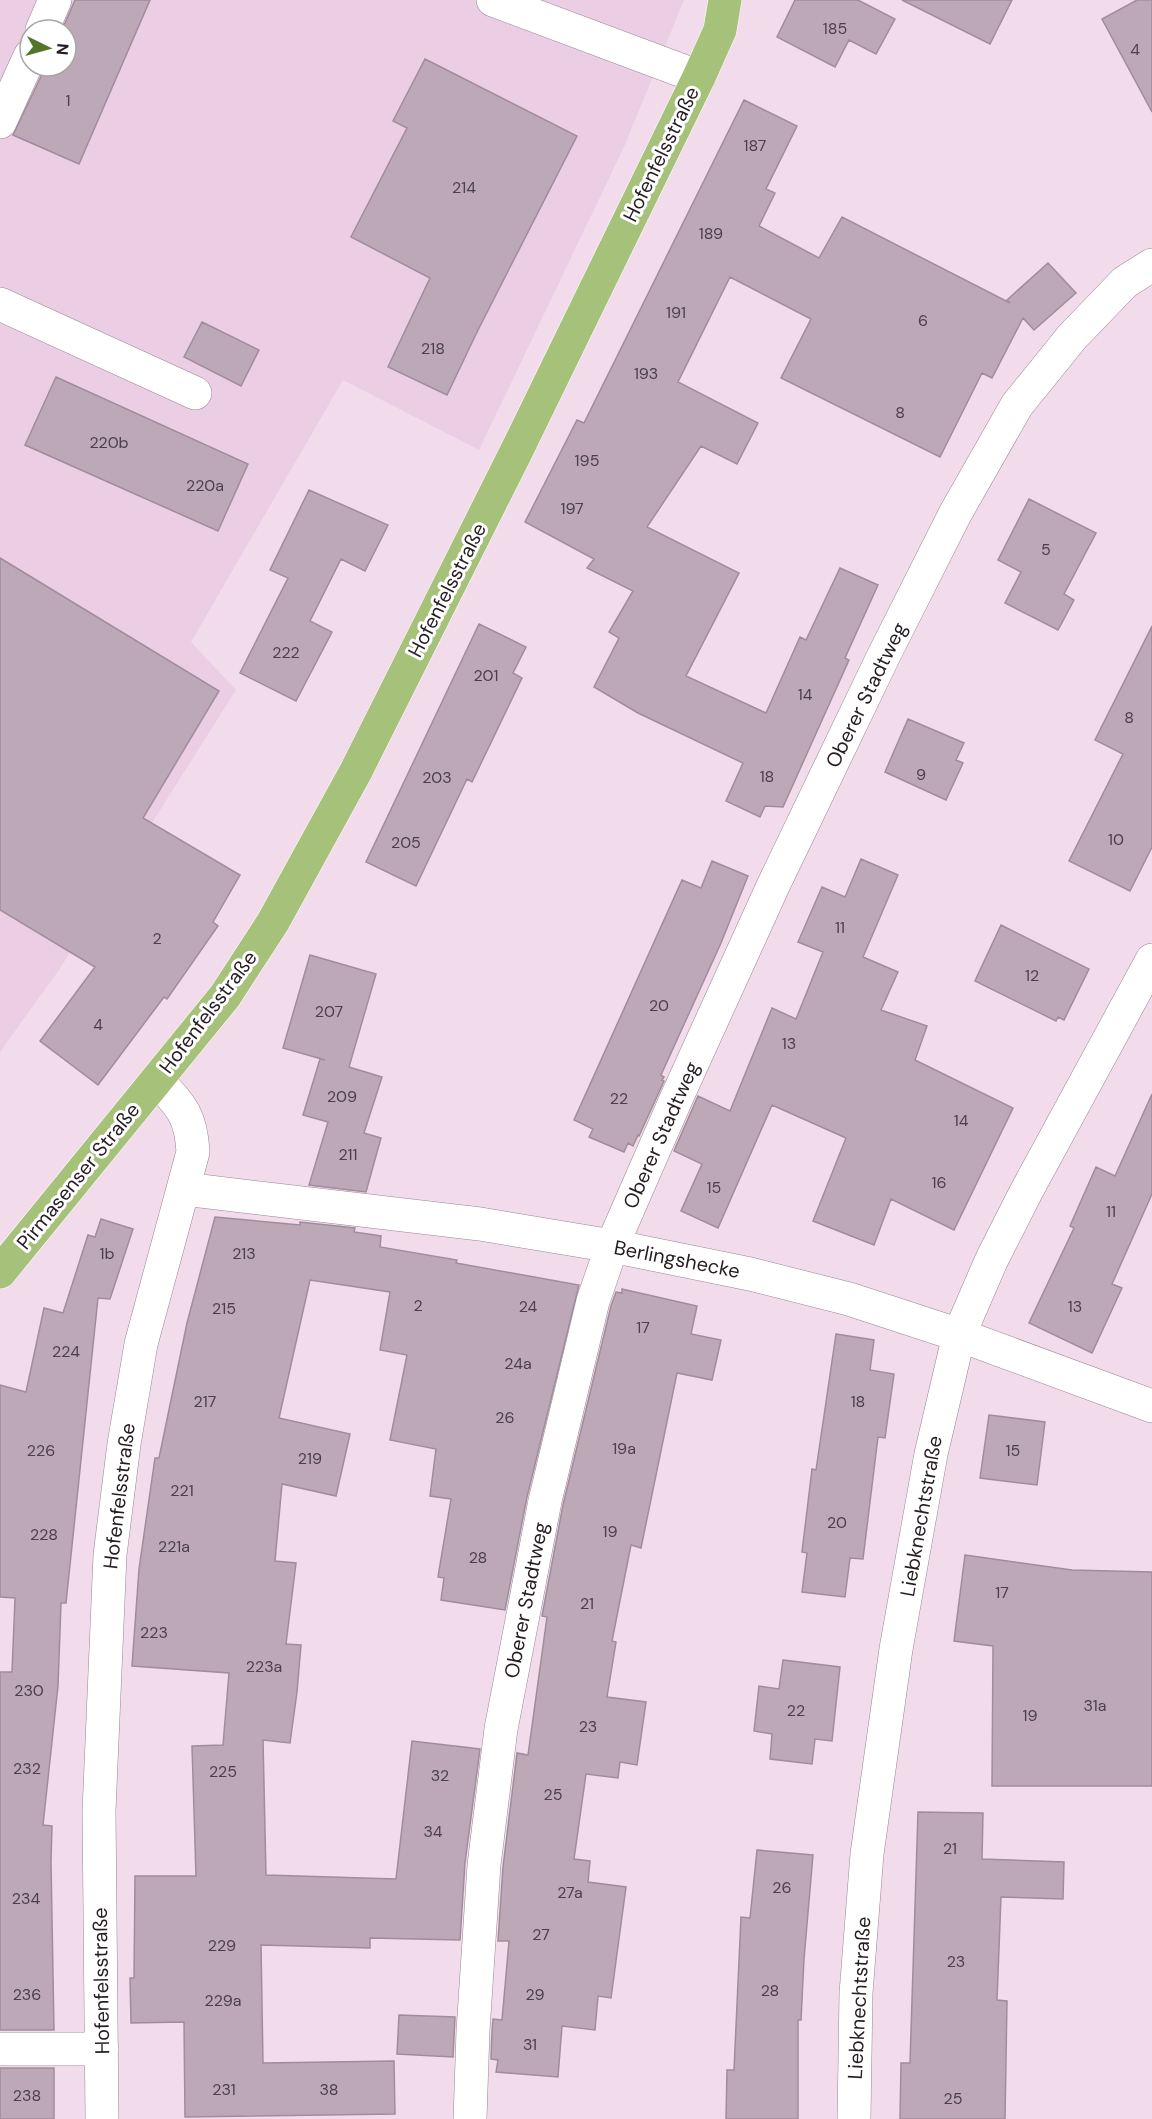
<svg xmlns="http://www.w3.org/2000/svg" width="1152" height="2119" font-family="'DM Sans',sans-serif">
  <style>
    .built { fill: #ebcee4; fill-rule: evenodd }
    .building { fill: #bda8b7; stroke: #a18c9c; stroke-width: 1.5 }
    .lines { fill: none; stroke-linecap: round; stroke-linejoin: round }
    .minor-casing { stroke: #998594; stroke-width: 34 }
    .major-casing { stroke: #fff; stroke-width: 34 }
    .minor { stroke: #fff; stroke-width: 33 }
    .major { stroke: #a6c179; stroke-width: 33 }
    .labels { text-anchor: middle; stroke-width: 6; stroke-linejoin: round; paint-order: stroke }
    .number-label { font-size: 16px; fill: #4b4048 }
    .street-label { font-size: 20px; fill: #251d23; stroke: #fff }
  </style>
  <rect width="100%" height="100%" fill="#f2dcec"/>
  <path class="built" d="M 0,0 L 684,0 L 624,147 L 479,450 L 343,380 L 191,642 L 236,690 L 59,970 L 0,1052 ZM 30,30 L 66,30 L 66,66 L 30,66 Z"/>
  <path class="building" d="M 75,0 L 150,0 L 79,164 L 13,135 L 46,66 L 66,66 L 66,30 L 62,30 Z
    M 795,0 L 858,0 L 895,19 L 876,54 L 849,40 L 835,67 L 777,37 Z
    M 902,0 L 1012,0 L 990,44 Z
    M 1137,0 L 1152,0 L 1152,112 L 1102,19 Z
    M 425,59 L 577,136 L 478,330 L 447,395 L 388,367 L 430,278 L 351,237 L 407,128 L 393,121 Z
    M 744,100 L 797,126 L 766,189 L 775,193 L 759,226 L 819,258 L 842,217 L 1010,303 L 1007,300 L 1048,263 L 1076,293 L 1034,330 L 1023,318 L 992,378 L 982,373 L 940,457 L 781,378 L 811,319 L 730,277 L 678,382 L 758,423 L 737,464 L 701,446 L 647,527 L 739,573 L 686,676 L 766,713 L 800,637 L 806,640 L 840,568 L 878,585 L 845,658 L 849,660 L 783,807 L 765,806 L 760,817 L 726,801 L 743,763 L 638,713 L 594,687 L 619,638 L 609,632 L 633,591 L 587,568 L 594,559 L 525,522 L 577,420 L 584,423 Z
    M 202,322 L 259,350 L 241,386 L 184,357 Z
    M 56,377 L 248,464 L 218,531 L 25,445 Z
    M 309,490 L 388,525 L 365,571 L 341,559 L 310,621 L 332,632 L 296,701 L 240,673 L 288,578 L 270,570 Z
    M 1029,499 L 1096,533 L 1064,594 L 1074,600 L 1058,630 L 1005,603 L 1021,572 L 998,560 Z
    M 0,558 L 219,691 L 143,818 L 240,875 L 213,922 L 218,926 L 167,999 L 164,997 L 98,1085 L 40,1041 L 95,967 L 0,910 Z
    M 479,624 L 526,647 L 513,673 L 522,678 L 472,782 L 467,779 L 416,886 L 366,862 Z
    M 1152,626 L 1152,847 L 1130,891 L 1069,861 L 1123,754 L 1095,740 Z
    M 908,719 L 964,743 L 956,760 L 963,763 L 946,800 L 885,772 Z
    M 861,859 L 898,875 L 863,957 L 898,972 L 881,1010 L 927,1026 L 915,1060 L 1013,1108 L 954,1230 L 891,1199 L 874,1245 L 813,1221 L 846,1138 L 772,1105 L 718,1228 L 681,1211 L 702,1164 L 674,1151 L 698,1096 L 730,1111 L 772,1008 L 796,1019 L 823,952 L 798,942 L 822,887 L 845,897 Z
    M 712,861 L 748,876 L 721,943 L 661,1075 L 664,1077 L 662,1080 L 664,1081 L 639,1136 L 638,1135 L 633,1146 L 628,1143 L 624,1152 L 589,1137 L 593,1129 L 574,1120 L 682,880 L 701,888 Z
    M 1001,925 L 1089,969 L 1064,1020 L 1058,1017 L 1056,1021 L 975,981 Z
    M 310,955 L 376,974 L 349,1067 L 382,1077 L 364,1133 L 381,1138 L 366,1192 L 309,1185 L 328,1122 L 303,1115 L 320,1059 L 325,1060 L 283,1048 Z
    M 1152,1094 L 1152,1194 L 1112,1284 L 1122,1288 L 1092,1353 L 1029,1323 L 1074,1228 L 1070,1226 L 1096,1167 L 1115,1176 Z
    M 215,1217 L 300,1225 L 300,1222 L 355,1228 L 354,1232 L 381,1236 L 380,1247 L 457,1260 L 456,1263 L 579,1285 L 527,1497 L 505,1610 L 441,1600 L 444,1578 L 438,1577 L 451,1499 L 430,1496 L 436,1449 L 390,1440 L 407,1355 L 380,1350 L 390,1292 L 310,1280 L 279,1418 L 350,1434 L 336,1496 L 282,1484 L 275,1561 L 296,1563 L 286,1644 L 301,1645 L 297,1692 L 290,1743 L 263,1740 L 266,1875 L 396,1879 L 412,1741 L 480,1749 L 465,1863 L 460,1940 L 370,1938 L 370,1948 L 261,1945 L 263,2063 L 394,2061 L 395,2114 L 185,2117 L 184,2022 L 131,2023 L 130,1978 L 134,1978 L 135,1876 L 196,1876 L 192,1746 L 223,1745 L 229,1673 L 132,1666 L 139,1569 L 155,1458 L 159,1458 L 187,1323 Z
    M 101,1219 L 133,1229 L 110,1299 L 98,1298 L 66,1603 L 61,1603 L 58,1686 L 43,1825 L 52,1826 L 51,1862 L 54,2030 L 0,2030 L 0,1672 L 12,1672 L 15,1598 L 0,1597 L 0,1385 L 26,1392 L 44,1308 L 63,1313 L 88,1235 L 95,1237 Z
    M 622,1289 L 697,1306 L 691,1334 L 721,1340 L 712,1380 L 677,1373 L 641,1548 L 631,1545 L 612,1641 L 616,1642 L 607,1697 L 646,1702 L 637,1765 L 620,1762 L 618,1778 L 586,1774 L 574,1859 L 590,1861 L 588,1882 L 626,1887 L 611,1998 L 598,1996 L 595,2030 L 562,2026 L 558,2077 L 496,2072 L 498,2060 L 491,2059 L 492,2032 L 493,2019 L 502,2020 L 509,1941 L 498,1941 L 503,1867 L 517,1753 L 528,1755 L 547,1617 L 542,1616 L 563,1505 L 611,1306 L 616,1292 L 622,1293 Z
    M 836,1334 L 874,1340 L 870,1370 L 894,1374 L 885,1438 L 878,1437 L 863,1559 L 850,1558 L 845,1597 L 802,1592 L 807,1553 L 802,1552 L 812,1469 L 816,1470 Z
    M 989,1415 L 1045,1422 L 1037,1485 L 980,1478 Z
    M 965,1555 L 1072,1570 L 1152,1572 L 1152,1786 L 992,1786 L 993,1646 L 954,1641 Z
    M 783,1660 L 840,1667 L 832,1741 L 815,1739 L 812,1764 L 770,1759 L 772,1734 L 754,1731 L 759,1686 L 779,1689 Z
    M 918,1812 L 983,1813 L 982,1859 L 1064,1862 L 1063,1899 L 1001,1897 L 997,2000 L 1007,2001 L 1005,2119 L 900,2119 L 901,2063 L 910,2063 Z
    M 757,1850 L 813,1855 L 804,1959 L 801,2020 L 798,2020 L 798,2119 L 726,2119 L 727,2070 L 734,2070 L 741,1917 L 750,1918 Z
    M 399,2015 L 455,2017 L 453,2057 L 397,2054 Z
    M 0,2068 L 54,2068 L 54,2119 L 0,2119 Z"/>
  <g class="lines">
    <defs>
      <path id="minor" d="M 493,0 L 699,77
        M 42,30 L 55,0
        M 0,122 L 30,56
        M 0,304 L 195,393
        M 184,1189 L 480,1224 L 612,1246 L 750,1274 L 849,1299 L 959,1335 L 1152,1406
        M 0,2049 L 102,2049
        M 102,2119 L 99,1811 L 110,1555 L 124,1444 L 141,1344 L 193,1152 C 191,1115 181,1106 157,1080
        M 470,2119 L 473,2031 L 484,1865 L 501,1729 L 545,1501 L 593,1301 L 612,1246 L 677,1097 L 773,886 L 883,657 L 955,514 L 1017,405 L 1072,337 L 1125,282 L 1152,265
        M 854,2119 L 856,1993 L 867,1854 L 896,1649 L 931,1454 L 959,1335 L 992,1259 L 1026,1192 L 1152,960"/>
      <path id="major" d="M 0,1272 L 225,996 L 273,922 L 356,771 L 515,454 L 699,77 L 720,30 L 725,0"/>
    </defs>
    <use href="#minor" class="minor-casing"/>
    <use href="#major" class="major-casing"/>
    <use href="#minor" class="minor"/>
    <use href="#major" class="major"/>
  </g>
  <g class="labels">
    <g class="number-label">
      <text x="835" y="34">185</text>
      <text x="1135" y="55">4</text>
      <text x="68" y="106">1</text>
      <text x="755" y="151">187</text>
      <text x="464" y="193">214</text>
      <text x="711" y="239">189</text>
      <text x="676" y="318">191</text>
      <text x="923" y="326">6</text>
      <text x="433" y="354">218</text>
      <text x="646" y="379">193</text>
      <text x="900" y="418">8</text>
      <text x="109" y="448">220b</text>
      <text x="587" y="466">195</text>
      <text x="205" y="491">220a</text>
      <text x="572" y="514">197</text>
      <text x="1046" y="555">5</text>
      <text x="286" y="658">222</text>
      <text x="486" y="681">201</text>
      <text x="805" y="700">14</text>
      <text x="1129" y="723">8</text>
      <text x="921" y="780">9</text>
      <text x="767" y="782">18</text>
      <text x="437" y="783">203</text>
      <text x="1116" y="845">10</text>
      <text x="406" y="848">205</text>
      <text x="840" y="933">11</text>
      <text x="157" y="944">2</text>
      <text x="1032" y="981">12</text>
      <text x="659" y="1011">20</text>
      <text x="329" y="1017">207</text>
      <text x="98" y="1030">4</text>
      <text x="789" y="1049">13</text>
      <text x="342" y="1102">209</text>
      <text x="619" y="1104">22</text>
      <text x="961" y="1126">14</text>
      <text x="348" y="1160">211</text>
      <text x="939" y="1188">16</text>
      <text x="714" y="1193">15</text>
      <text x="1111" y="1217">11</text>
      <text x="107" y="1259">1b</text>
      <text x="244" y="1259">213</text>
      <text x="418" y="1311">2</text>
      <text x="528" y="1312">24</text>
      <text x="1075" y="1312">13</text>
      <text x="224" y="1314">215</text>
      <text x="643" y="1333">17</text>
      <text x="66" y="1357">224</text>
      <text x="518" y="1369">24a</text>
      <text x="205" y="1407">217</text>
      <text x="858" y="1407">18</text>
      <text x="505" y="1423">26</text>
      <text x="624" y="1454">19a</text>
      <text x="41" y="1456">226</text>
      <text x="1013" y="1456">15</text>
      <text x="310" y="1464">219</text>
      <text x="182" y="1496">221</text>
      <text x="837" y="1528">20</text>
      <text x="610" y="1537">19</text>
      <text x="44" y="1540">228</text>
      <text x="174" y="1552">221a</text>
      <text x="478" y="1563">28</text>
      <text x="1002" y="1598">17</text>
      <text x="587" y="1609">21</text>
      <text x="154" y="1638">223</text>
      <text x="264" y="1672">223a</text>
      <text x="29" y="1696">230</text>
      <text x="1095" y="1711">31a</text>
      <text x="796" y="1716">22</text>
      <text x="1030" y="1721">19</text>
      <text x="588" y="1732">23</text>
      <text x="27" y="1774">232</text>
      <text x="223" y="1777">225</text>
      <text x="440" y="1781">32</text>
      <text x="553" y="1800">25</text>
      <text x="433" y="1837">34</text>
      <text x="950" y="1854">21</text>
      <text x="782" y="1893">26</text>
      <text x="570" y="1898">27a</text>
      <text x="26" y="1904">234</text>
      <text x="541" y="1940">27</text>
      <text x="222" y="1951">229</text>
      <text x="956" y="1967">23</text>
      <text x="770" y="1996">28</text>
      <text x="27" y="2000">236</text>
      <text x="535" y="2000">29</text>
      <text x="223" y="2006">229a</text>
      <text x="530" y="2050">31</text>
      <text x="224" y="2095">231</text>
      <text x="329" y="2095">38</text>
      <text x="27" y="2101">238</text>
      <text x="953" y="2104">25</text>
    </g>
    <g class="street-label">
      <text transform="translate(661 154) rotate(-64)" y="7">Hofenfelsstraße</text>
      <text transform="translate(447 590) rotate(-63)" y="7">Hofenfelsstraße</text>
      <text transform="translate(866 695) rotate(-64)" y="7">Oberer Stadtweg</text>
      <text transform="translate(208 1012) rotate(-53)" y="7">Hofenfelsstraße</text>
      <text transform="translate(661 1135) rotate(-66)" y="7">Oberer Stadtweg</text>
      <text transform="translate(78 1176) rotate(-51)" y="7">Pirmasenser Straße</text>
      <text transform="translate(677 1259) rotate(11)" y="7">Berlingshecke</text>
      <text transform="translate(119 1496) rotate(-83)" y="7">Hofenfelsstraße</text>
      <text transform="translate(921 1516) rotate(-80)" y="7">Liebknechtstraße</text>
      <text transform="translate(526 1600) rotate(-79)" y="7">Oberer Stadtweg</text>
      <text transform="translate(101 1981) rotate(-91)" y="7">Hofenfelsstraße</text>
      <text transform="translate(859 1998) rotate(-87)" y="7">Liebknechtstraße</text>
    </g>
  </g>
  <g transform="translate(48 48) rotate(95)"><circle r="28" fill="#ffffff" stroke="#a8a5a7" stroke-width="1.5"/>
  <path d="M0-4.5L10 22L0 15L-10 22Z" fill="#55752b"/>
  <text y="-9" font-size="16" font-weight="bold" text-anchor="middle" fill="#251d23">N</text>
  </g>
</svg>
